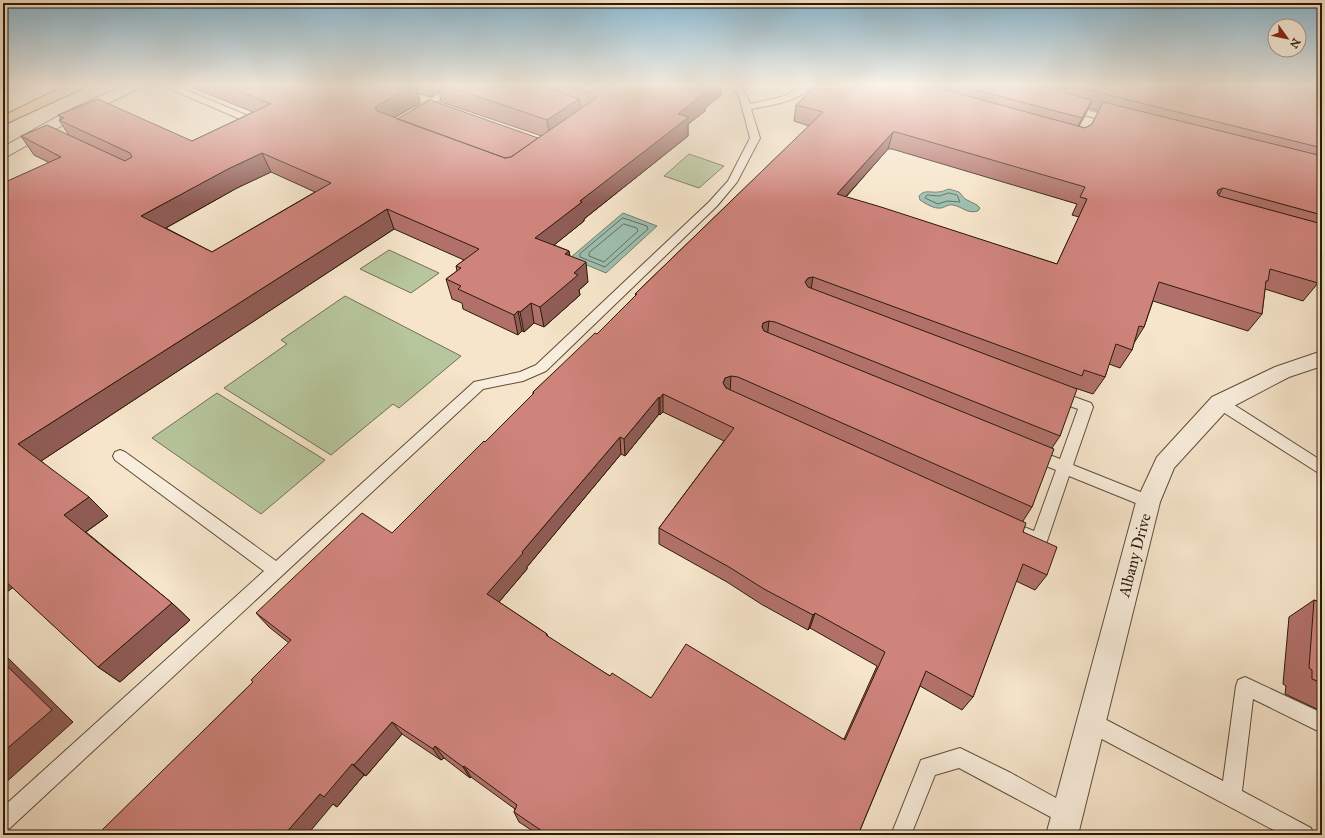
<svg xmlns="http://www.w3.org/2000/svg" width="1325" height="838" font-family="'IM FELL Great Primer',serif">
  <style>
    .green { fill: #b7c69c; stroke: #727053 }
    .water { fill: #9ec0b1; stroke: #717e6e }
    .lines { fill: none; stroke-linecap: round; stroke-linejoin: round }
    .shore { stroke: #666d5e; stroke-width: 1 }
    .service-casing { stroke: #604d3a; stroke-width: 2 }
    .minor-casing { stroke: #604d3a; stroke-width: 2 }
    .tertiary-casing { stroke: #604d3a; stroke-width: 2 }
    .motorway-casing { stroke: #2e1a0a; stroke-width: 2 }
    .service { fill: #f9eedd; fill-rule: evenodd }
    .minor { fill: #f9eedd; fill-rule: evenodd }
    .tertiary { fill: #f9eedd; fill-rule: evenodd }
    .motorway { fill: #ebc286; fill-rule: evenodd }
    .wall { fill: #b1716a; stroke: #2e1a0a; fill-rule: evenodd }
    .shaded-wall { fill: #905c56; stroke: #2e1a0a }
    .building { fill: #ce837b; stroke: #2e1a0a; fill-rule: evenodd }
    .labels { text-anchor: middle; stroke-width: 3; stroke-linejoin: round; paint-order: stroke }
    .street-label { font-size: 16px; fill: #2e1a0a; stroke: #f9eedd }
  </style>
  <rect width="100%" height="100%" fill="#f6e5cb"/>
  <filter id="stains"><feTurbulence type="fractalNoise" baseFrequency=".005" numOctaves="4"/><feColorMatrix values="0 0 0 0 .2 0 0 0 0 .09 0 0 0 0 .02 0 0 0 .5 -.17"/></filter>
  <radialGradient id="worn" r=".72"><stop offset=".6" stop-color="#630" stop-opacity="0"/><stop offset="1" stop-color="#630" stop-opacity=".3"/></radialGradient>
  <path class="green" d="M 689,154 L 724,166 L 699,188 L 664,176 Z
    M 389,250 L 439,273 L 411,293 L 360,269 Z
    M 345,296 L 461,356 L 399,408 L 393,404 L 331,455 L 224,388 L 287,344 L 281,340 Z
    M 217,393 L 325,460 L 261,514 L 152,438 Z"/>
  <path class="water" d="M 949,189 L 959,192 L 965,199 L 977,205 L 980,208 L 978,211 C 967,214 963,207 953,205 C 948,204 946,207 941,208 C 934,209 926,204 920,200 L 919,196 C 924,189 931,193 938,192 C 942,192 945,190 949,189 Z
    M 623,213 L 657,226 L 606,273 L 570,258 Z"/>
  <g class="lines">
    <path class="shore" d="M 949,193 L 957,195 L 960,202 L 947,201 L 938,204 L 925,198 L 927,195 L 939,196 Z
      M 623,218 L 647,226 L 648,229 L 605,267 L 580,257 L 580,254 Z
      M 624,224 L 637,228 L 638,231 L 604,262 L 589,256 L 589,253 Z"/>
    <defs>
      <path id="service" d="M 161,85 L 174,85 L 253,118 L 255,120 L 253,122 L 247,122 Z
        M 454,85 L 465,85 L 421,111 L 418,112 L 414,109 Z
        M 730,85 L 739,85 L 747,96 L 750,104 L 785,96 L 804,85 L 814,85 C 798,102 772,105 751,109 L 760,138 L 737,182 L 717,206 L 546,371 L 523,381 L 483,389 L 10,828 L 3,831 L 3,807 L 264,571 L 115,460 L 113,456 L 115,452 L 120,450 L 125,452 L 276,561 L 474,382 L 520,372 L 536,365 L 709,202 L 728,181 L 750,138 L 739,96 Z
        M 1068,105 L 1117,118 L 1119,120 L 1114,123 L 1065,110 L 1064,108 L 1065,106 Z
        M 1055,390 L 1091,403 L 1093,407 L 1073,465 L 1153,497 L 1156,502 L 1153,507 L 1148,508 L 1069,476 L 1047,541 L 1045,546 L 1039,548 L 1018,539 L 1016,534 L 1018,529 L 1024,527 L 1034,531 L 1056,470 L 1027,458 L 1025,454 L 1027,450 L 1032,448 L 1060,459 L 1078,409 L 1050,399 L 1048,395 L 1050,391 Z
        M 1220,398 L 1225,399 L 1322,461 L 1322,474 L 1317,472 L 1215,407 L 1213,403 L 1215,399 Z
        M 1245,677 L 1322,713 L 1322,733 L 1253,699 L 1242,791 L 1311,828 L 1314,835 L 1283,835 L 1083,729 L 1081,722 L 1083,715 L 1090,713 L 1097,715 L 1223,781 L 1236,686 L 1238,680 Z
        M 960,748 L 1011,773 L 1074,808 L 1077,815 L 1074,822 L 1067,825 L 1060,822 L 959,768 L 935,775 L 911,835 L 891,835 L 921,760 Z"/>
      <path id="minor" d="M 124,85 L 142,85 L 141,88 L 70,121 L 8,156 L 3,158 L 3,147 L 60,115 Z"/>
      <path id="tertiary" d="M 1322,351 L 1322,366 L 1289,377 L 1228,409 L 1174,468 L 1160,502 L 1078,835 L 1046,835 L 1136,502 L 1157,457 L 1212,397 L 1275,367 Z"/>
      <path id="motorway" d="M 66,85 L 84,85 L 83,88 L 3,125 L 3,116 Z"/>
    </defs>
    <use href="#service" class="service-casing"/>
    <use href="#minor" class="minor-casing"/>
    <use href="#tertiary" class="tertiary-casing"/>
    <use href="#motorway" class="motorway-casing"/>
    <use href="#service" class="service"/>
    <use href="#minor" class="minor"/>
    <use href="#tertiary" class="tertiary"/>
    <use href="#motorway" class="motorway"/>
  </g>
  <path class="wall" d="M 186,85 L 721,85 L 721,95 L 705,108 L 705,111 L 688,124 L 688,136 L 584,219 L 584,221 L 554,245 L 569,251 L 570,256 L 588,282 L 579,290 L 580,295 L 544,327 L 534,323 L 524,332 L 522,331 L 518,335 L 463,309 L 462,303 L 452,299 L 446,279 L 457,271 L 456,266 L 464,260 L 394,229 L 41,461 L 108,516 L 86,532 L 172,603 L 190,620 L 120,682 L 98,667 L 13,588 L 48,162 L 34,155 L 21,136 L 69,135 L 59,120 L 61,119 L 58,115 L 192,141 L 253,112 ZM 439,92 L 441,102 L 542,136 L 538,138 L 397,119 L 394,118 L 420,103 L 418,93 L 430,97 ZM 271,172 L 315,192 L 212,252 L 166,228 L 237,188 Z
    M 817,85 L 1322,85 L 1322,275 L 1319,274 L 1318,283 L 1303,301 L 1265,289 L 1262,314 L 1248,331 L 1153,301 L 1144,327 L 1134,343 L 1132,350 L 1120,368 L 1109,364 L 1105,377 L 1093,394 L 1075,388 L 1060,436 L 1052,448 L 1032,507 L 1023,521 L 1023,532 L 1047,575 L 1035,590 L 1016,581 L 973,697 L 962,710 L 920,686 L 858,835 L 539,835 L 519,822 L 514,812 L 515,809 L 471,777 L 470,778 L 444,758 L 441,760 L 402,734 L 366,776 L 364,775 L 337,807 L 333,804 L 102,831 L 253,682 L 289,643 L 269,627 L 256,613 L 392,533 L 485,442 L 533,395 L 533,392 L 597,334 L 636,295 L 635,294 L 809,126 L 794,121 L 796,105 ZM 1088,108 L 1099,111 L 1092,124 L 1085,128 L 1079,126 ZM 888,149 L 892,149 L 1077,204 L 1072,215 L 1079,217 L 1057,264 L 846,197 ZM 663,412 L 724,441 L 659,528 L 659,544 L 727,582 L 761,604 L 808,630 L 810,628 L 877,666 L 844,739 L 651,698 L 610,676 L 548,637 L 547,634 L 499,602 L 527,569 L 527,567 L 621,454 L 625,456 L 659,414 L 660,415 Z
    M 1314,600 L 1322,603 L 1322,708 L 1319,710 L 1285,694 L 1286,686 L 1283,684 L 1289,617 Z"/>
  <path class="shaded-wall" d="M 415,85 L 416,85 L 420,103 L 383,124 L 375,108 L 378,105 Z
    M 427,85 L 438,85 L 439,92 L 430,97 Z
    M 711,85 L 721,85 L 721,95 L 705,108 L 705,111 L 688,124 L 688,136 L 584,219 L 584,221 L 538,258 L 535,238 L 580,201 L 678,114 Z
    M 579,99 L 581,117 L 550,138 L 547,120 Z
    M 1092,100 L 1085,116 L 1074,134 L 1082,118 Z
    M 893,132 L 888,149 L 833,211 L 837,194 Z
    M 262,153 L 271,172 L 237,188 L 153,235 L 141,216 L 228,169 Z
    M 1223,188 L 1212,206 L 1218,190 Z
    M 387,209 L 394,229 L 38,463 L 18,444 Z
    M 569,251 L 571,271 L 565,254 Z
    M 586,262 L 588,282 L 579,290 L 580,295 L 544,327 L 540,307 L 574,273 Z
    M 813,277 L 810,295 L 805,282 L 808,278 Z
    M 531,303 L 534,323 L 524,332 L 520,312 Z
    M 518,311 L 522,331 L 518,335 L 514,315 Z
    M 769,321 L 767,339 L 762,327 L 763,323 Z
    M 731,376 L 730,394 L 723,383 L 725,378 Z
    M 663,394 L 663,412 L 660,415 L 660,398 Z
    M 659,397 L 659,414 L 625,456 L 624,439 Z
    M 620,437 L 621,454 L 527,567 L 527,569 L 493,609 L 487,594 L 522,552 Z
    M 89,497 L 108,516 L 84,533 L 64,515 Z
    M 3,577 L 15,586 L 3,595 Z
    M 172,603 L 190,620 L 120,682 L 98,667 Z
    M 815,613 L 810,628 L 808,630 L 813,615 Z
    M 3,653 L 73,722 L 3,785 Z
    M 392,722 L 402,734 L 366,776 L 354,765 Z
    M 435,746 L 444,758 L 441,760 L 433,749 Z
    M 352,764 L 364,775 L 337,807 L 333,804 L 307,835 L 284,835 L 320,794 Z
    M 464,766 L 471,777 L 470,778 L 463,767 Z"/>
  <path class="building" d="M 224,85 L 415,85 L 378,105 L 375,108 L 377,111 L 505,158 L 511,157 L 596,98 L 593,94 L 566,85 L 711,85 L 704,92 L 706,92 L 678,114 L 689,117 L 580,201 L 582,202 L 535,238 L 569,251 L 565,254 L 586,262 L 574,273 L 578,275 L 540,307 L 531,303 L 520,312 L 518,311 L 514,315 L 458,289 L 461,286 L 446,279 L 461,268 L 456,266 L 479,249 L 387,209 L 18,444 L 89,497 L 64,515 L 172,603 L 98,667 L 3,579 L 3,183 L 61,157 L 21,136 L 47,125 L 125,161 L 132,157 L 130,153 L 59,120 L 64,118 L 58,115 L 98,99 L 192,141 L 271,104 ZM 262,153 L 331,183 L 212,252 L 141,216 L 228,169 Z
    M 444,85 L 539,85 L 579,99 L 547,120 Z
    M 817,85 L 927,85 L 1085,128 L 1092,124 L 1103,102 L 1322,156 L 1322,215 L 1223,188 L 1218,190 L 1217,193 L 1219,196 L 1322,224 L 1322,253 L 1321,253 L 1318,283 L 1270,269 L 1268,281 L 1266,281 L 1262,314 L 1159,282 L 1144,327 L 1139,326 L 1132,350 L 1116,344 L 1105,377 L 1084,370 L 1082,376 L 813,277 L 808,278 L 805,282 L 808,287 L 1077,389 L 1060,436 L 775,322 L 769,321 L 763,323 L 762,327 L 764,331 L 1054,449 L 1032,507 L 738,377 L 731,376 L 725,378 L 723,383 L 726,388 L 1026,523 L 1023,532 L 1057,547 L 1047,575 L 1023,564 L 973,697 L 926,671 L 858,835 L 548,835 L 514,812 L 517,805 L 464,766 L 463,767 L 435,746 L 433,749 L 392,722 L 354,765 L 352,764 L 324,797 L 320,794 L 284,835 L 94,835 L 100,830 L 101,831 L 253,682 L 251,680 L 291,640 L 256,613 L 362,513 L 392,533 L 484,441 L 485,442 L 534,393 L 533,392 L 595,333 L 597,334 L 637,294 L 635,294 L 823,112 L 796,105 ZM 893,132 L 896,132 L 1085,187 L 1080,197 L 1087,199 L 1057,264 L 881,207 L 837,194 ZM 663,394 L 734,428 L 659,528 L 729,567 L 764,589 L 813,615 L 815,613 L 885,652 L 845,740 L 686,644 L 651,698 L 612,673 L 610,676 L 546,635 L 547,634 L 487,594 L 523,553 L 522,552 L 620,437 L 624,439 L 659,397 L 660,398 Z
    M 957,85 L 1037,85 L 1092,100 L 1082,118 Z
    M 1069,85 L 1322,85 L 1322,148 Z
    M 430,100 L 538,138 L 511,157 L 505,158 L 397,119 Z
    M 1314,600 L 1322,603 L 1322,683 L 1312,679 L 1312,670 L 1309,668 Z
    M 3,662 L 52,710 L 3,752 Z"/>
  <linearGradient id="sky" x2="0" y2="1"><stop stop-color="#8ab9d2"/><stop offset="0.42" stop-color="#fbf3e8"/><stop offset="1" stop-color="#fbf3e8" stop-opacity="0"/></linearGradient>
  <rect width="1325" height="203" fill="url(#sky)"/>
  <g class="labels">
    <g class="street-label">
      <text transform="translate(1134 555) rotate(-75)" y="6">Albany Drive</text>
    </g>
  </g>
  <rect width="1325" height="838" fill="none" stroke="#f6e5cb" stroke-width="16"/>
  <rect x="4" y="4" width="1317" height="830" fill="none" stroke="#2e1a0a" stroke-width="2"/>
  <rect x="8" y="8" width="1309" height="822" fill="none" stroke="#2e1a0a"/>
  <g transform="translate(1287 38) rotate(123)"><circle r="19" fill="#f9eedd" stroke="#a89989"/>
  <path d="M0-3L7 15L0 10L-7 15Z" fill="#8f2418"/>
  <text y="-6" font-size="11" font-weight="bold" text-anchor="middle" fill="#2e1a0a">N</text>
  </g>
  <rect width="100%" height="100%" filter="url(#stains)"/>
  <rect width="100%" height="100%" fill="url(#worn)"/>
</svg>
